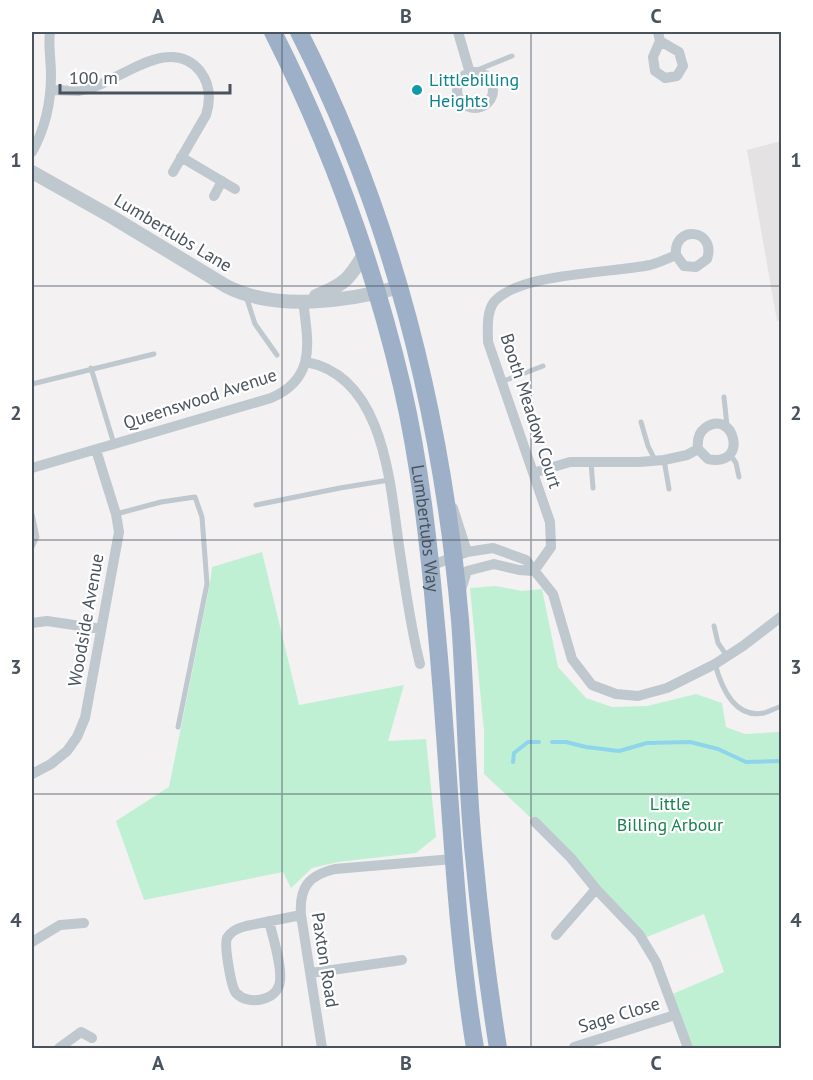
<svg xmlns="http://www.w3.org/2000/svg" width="813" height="1080" font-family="'PT Sans',sans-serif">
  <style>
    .education { fill: #e4e2e3 }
    .green { fill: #c0f0d4 }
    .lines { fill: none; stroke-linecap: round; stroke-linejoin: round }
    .stream { stroke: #8ed5ec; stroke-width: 4 }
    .service { stroke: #bfc7cf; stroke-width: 5 }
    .minor { stroke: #bfc7cf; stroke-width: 10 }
    .tertiary { stroke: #bfc7cf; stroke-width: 14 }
    .trunk { stroke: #9db0c7; stroke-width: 18 }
    .grid { fill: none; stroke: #49535e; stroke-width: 1.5; stroke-opacity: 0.55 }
    .culture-dot { fill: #0f9aa8; stroke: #fff; stroke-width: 2 }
    .labels { text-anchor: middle; stroke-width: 4.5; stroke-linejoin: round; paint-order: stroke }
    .culture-label { font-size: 18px; fill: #0d838f; stroke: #fff; text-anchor: start }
    .street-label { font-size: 18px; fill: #49535e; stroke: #fff }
    .park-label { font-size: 18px; fill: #188150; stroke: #fff }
    .neatline { fill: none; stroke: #49535e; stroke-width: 2 }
    .grid-label { font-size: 20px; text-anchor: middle; font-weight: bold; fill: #49535e }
  </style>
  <rect width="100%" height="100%" fill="#f3f1f1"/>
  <path class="education" d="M 781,141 L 782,320 L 777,321 L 747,150 Z"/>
  <path class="green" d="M 262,552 L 299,705 L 404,685 L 388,741 L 426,739 L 436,837 L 416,853 L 338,862 L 312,868 L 291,888 L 283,872 L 144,900 L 116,821 L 169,787 L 210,583 L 212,567 Z
    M 496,586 L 522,591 L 542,589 L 558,667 L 586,698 L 612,707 L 647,706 L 696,694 L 722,703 L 726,727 L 745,734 L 781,732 L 781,1048 L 689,1048 L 668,996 L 724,972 L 704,914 L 642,939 L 561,846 L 484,774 L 484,731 L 470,588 Z"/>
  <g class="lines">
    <path class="stream" d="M 552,742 L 566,742 L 586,747 L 619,751 L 647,743 L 690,742 L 718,749 L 746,762 L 782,761
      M 513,762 L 514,753 L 528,742 L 539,742"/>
    <path class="service" d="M 470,73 L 512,56
      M 246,296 L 255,324 L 277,355
      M 91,368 L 114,444
      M 501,382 L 543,366
      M 32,384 L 154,354
      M 724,397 L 727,426
      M 641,422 L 648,446 L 655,460
      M 730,454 L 736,463 L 739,477
      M 664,460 L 669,489
      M 591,462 L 593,488
      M 256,505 L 340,488 L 389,480
      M 32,514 L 37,537 L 32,547
      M 116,514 L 161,502 L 195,497 L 202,517 L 207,584 L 178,727
      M 714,626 L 718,643 L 727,656
      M 715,664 C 721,686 734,719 764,713 C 770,711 776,708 782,706"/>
    <path class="minor" d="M 458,32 L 470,73
      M 658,32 L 660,41 L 653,57 L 655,71 L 665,78 L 677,76 L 683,66 L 679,52 L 660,41
      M457 90a18 18 0 1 1 36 0a18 18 0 1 1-36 0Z
      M 51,90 L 79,91 L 91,88 C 123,78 171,35 200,71 C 210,84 211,99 206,115 L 173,172
      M 32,152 C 46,127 51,103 51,75 C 51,60 48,45 50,32
      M 181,157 L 235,189
      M 214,196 L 222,181
      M 306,362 C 384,376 390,483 399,546 C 405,585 410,625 420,664
      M 32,468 L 271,398 C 317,378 308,342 303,301
      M 533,473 L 570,462 L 639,462 L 664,460 L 687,455 L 698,449 C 697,440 698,433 705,428 C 734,407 750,468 708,459 L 698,449
      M 453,508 L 467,552
      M 430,566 L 467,552 L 493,548 L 526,560 L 553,594 L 572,659 L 592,685 L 616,694 L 638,696 L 667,688 L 715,664 L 743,646 L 782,616
      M 534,571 L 551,547 L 550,522 L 488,342 C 488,330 486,313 494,302 C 518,273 612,273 650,265 C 658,263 667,259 676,255 C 673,224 717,229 707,259 L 696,267 L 684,266 L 676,255
      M 461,590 L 467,571 L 494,564 L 519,570 L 534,571
      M 32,623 L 47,621 L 101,629
      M 32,774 L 51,764 L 67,751 L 77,737 L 85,718 L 119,532 L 116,514 L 96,450
      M 535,822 L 571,858 L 596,889
      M 269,921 C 273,938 282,965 280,981 C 278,1001 248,1006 236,993 C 231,987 224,945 227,938 C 231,931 238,928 246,926 L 301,915
      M 556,935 L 596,889 L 639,934 L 656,962 L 688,1048
      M 32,942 L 60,925 L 84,923
      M 311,973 L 402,960
      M 574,1047 L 675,1015
      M 59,1048 L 81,1032 L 92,1038
      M 322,1048 L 301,915 C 299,887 309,875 335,869 L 453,859"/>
    <path class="tertiary" d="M 32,172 L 112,217 L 226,286 C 276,312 348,301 400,287
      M 316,296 C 346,284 350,278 366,251"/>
    <g class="trunk">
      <path id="s1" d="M 273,32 C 330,145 373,263 402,386 C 420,464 429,546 436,625 C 450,766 452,908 475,1048"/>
      <path d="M 299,32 C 392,215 442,416 460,620 C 466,699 466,778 474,856 C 480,920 488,985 498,1048"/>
    </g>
  </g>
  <path class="grid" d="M 282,32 L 282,1048M 531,32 L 531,1048M 32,286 L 782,286M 32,540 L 782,540M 32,794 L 782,794"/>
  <circle class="culture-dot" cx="417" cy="90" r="6"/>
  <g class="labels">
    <g class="culture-label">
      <text x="429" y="86">Littlebilling<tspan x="429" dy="21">Heights</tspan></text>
    </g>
    <g class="street-label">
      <text transform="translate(173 233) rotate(31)" y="6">Lumbertubs Lane</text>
      <text transform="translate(200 399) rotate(-18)" y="6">Queenswood Avenue</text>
      <text transform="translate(531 411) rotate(72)" y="6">Booth Meadow Court</text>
      <text dy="6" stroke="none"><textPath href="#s1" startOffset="522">Lumbertubs Way</textPath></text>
      <text transform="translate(86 620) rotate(-80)" y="6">Woodside Avenue</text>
      <text transform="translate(325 960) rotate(81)" y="6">Paxton Road</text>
      <text transform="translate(619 1015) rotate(-17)" y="6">Sage Close</text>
    </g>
    <g class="park-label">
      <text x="670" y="810">Little<tspan x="670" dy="21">Billing Arbour</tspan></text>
    </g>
  </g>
  <rect width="813" height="1080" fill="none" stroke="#ffffff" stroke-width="66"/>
  <path d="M60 84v9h170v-9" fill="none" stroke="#49535e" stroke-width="3"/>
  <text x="69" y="84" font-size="18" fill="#49535e" stroke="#ffffff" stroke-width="4.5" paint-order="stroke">100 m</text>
  <rect x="33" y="33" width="747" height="1014" class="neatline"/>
  <g class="grid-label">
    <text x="158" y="23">A</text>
    <text x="406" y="23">B</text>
    <text x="656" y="23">C</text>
    <text x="16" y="167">1</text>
    <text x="796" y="167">1</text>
    <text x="16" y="420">2</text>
    <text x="796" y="420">2</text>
    <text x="16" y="674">3</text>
    <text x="796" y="674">3</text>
    <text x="16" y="927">4</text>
    <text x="796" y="927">4</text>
    <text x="158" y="1070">A</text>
    <text x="406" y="1070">B</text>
    <text x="656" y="1070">C</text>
  </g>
</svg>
